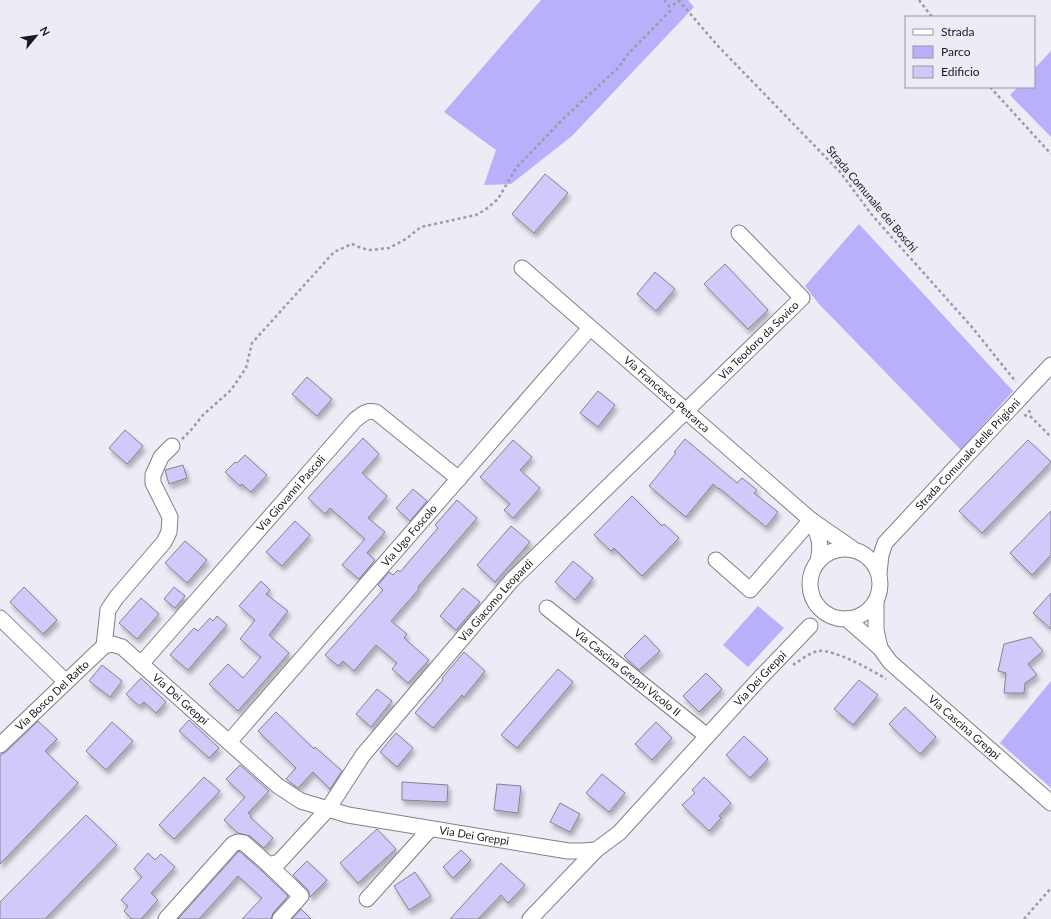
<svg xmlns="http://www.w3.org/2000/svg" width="1051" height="919" font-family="Lato,sans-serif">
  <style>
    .green { fill: #b9b0fb }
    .building { fill: #cfcaf9; stroke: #84838d; filter: url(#shadow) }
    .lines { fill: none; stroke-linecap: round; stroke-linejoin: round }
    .minor-casing { stroke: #81808a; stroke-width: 17 }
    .path { stroke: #9c9ba3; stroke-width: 2.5; stroke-dasharray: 3 3; stroke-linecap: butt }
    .minor { stroke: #fff; stroke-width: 15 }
    .labels { text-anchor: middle; stroke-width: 3; stroke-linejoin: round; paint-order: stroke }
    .street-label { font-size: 11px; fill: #1a191d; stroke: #ecebf6 }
  </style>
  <defs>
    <filter id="shadow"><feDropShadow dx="2.5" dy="4.5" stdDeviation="2" flood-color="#0004"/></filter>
  </defs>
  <rect width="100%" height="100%" fill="#ecebf6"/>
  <path class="green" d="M 541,0 L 688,0 L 694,7 L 572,136 L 511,184 L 484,185 L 496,150 L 444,112 Z
    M 1051,51 L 1051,137 L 1010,95 L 1018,87 L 1034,87 L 1034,69 Z
    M 859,224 L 1013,391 L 961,450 L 819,304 L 805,286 Z
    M 758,606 L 784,628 L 748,667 L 723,645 Z
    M 1051,681 L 1051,788 L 1000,743 Z"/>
  <path class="building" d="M 545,174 L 568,193 L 534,233 L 512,214 Z
    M 725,264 L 768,310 L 748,329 L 704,284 Z
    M 655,272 L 675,289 L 656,311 L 637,294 Z
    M 307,377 L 332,399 L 317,416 L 292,394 Z
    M 598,391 L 615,405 L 598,427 L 580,413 Z
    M 125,430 L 143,446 L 127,464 L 109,448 Z
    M 363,438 L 379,454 L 362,473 L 387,496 L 368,518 L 385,532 L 367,553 L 375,560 L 359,579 L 342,565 L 365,539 L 330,508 L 325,514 L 308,498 Z
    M 685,439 L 737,483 L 742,478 L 757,490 L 754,493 L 778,512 L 766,527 L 719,488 L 719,489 L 713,484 L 686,517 L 649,486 L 676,453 L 674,452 Z
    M 513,440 L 532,457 L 520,470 L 540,488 L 513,518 L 504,510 L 510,504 L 480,477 Z
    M 1028,440 L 1051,462 L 982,533 L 959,511 Z
    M 245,455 L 267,475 L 251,492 L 242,484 L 240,486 L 225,472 L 235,462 L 237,463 Z
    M 183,465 L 187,478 L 169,484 L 165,470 Z
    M 413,489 L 427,501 L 410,521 L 396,508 Z
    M 632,496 L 662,526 L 664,524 L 679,538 L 642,576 L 614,548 L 611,551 L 594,535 Z
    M 457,500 L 477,518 L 418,587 L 419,589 L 391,621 L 407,634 L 404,638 L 429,660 L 408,683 L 392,669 L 397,663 L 376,645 L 354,671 L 343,661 L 338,666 L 325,655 L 383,590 L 378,585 L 389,572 L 393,575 L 398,570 L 400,572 L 438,528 L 435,525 Z
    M 1051,511 L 1051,555 L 1032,575 L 1010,553 Z
    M 295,521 L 310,535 L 282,566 L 266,552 Z
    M 511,526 L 530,542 L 495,582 L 477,565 Z
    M 185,541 L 207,560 L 187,583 L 165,563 Z
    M 573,561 L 593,578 L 575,600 L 555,582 Z
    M 261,581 L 270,590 L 266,594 L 288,611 L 269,635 L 289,653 L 238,711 L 209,684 L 228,664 L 243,678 L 261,657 L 240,639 L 255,620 L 239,606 Z
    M 24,587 L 57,620 L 43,634 L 10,602 Z
    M 174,587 L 185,596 L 175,608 L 164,599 Z
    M 463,588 L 480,602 L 456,630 L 440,616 Z
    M 1051,593 L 1051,629 L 1033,613 Z
    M 141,598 L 159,614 L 137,639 L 119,623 Z
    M 217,616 L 227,625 L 188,670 L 170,655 L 194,628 L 198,631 L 210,618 L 213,621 Z
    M 645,635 L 660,651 L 639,670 L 624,656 Z
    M 1031,637 L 1043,651 L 1028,664 L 1037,675 L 1025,683 L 1024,693 L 1004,693 L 1006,673 L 998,671 L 1004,644 Z
    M 464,652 L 485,671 L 464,697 L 462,695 L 433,728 L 415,713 L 443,680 L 442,678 Z
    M 102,665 L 122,681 L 110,697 L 89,681 Z
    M 558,669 L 573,682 L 517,748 L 501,735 Z
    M 706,673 L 722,689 L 699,712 L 683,696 Z
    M 141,678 L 166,702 L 156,713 L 144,702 L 139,706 L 126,694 Z
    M 859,680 L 878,695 L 853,725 L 834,709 Z
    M 377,689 L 392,701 L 371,727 L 356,714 Z
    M 905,707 L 936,737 L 920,754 L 889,724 Z
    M 276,712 L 314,749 L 315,747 L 342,771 L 330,789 L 313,772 L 298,788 L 286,779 L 296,768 L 258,731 Z
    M 189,720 L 219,748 L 209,758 L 179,731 Z
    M 38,721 L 57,739 L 45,751 L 78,783 L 0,864 L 0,755 L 6,752 Z
    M 112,722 L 133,741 L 106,770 L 86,751 Z
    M 656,722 L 672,738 L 652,760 L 635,744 Z
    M 396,733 L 413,748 L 397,767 L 380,752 Z
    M 744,736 L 768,759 L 750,778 L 726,755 Z
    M 240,765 L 269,791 L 248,813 L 251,815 L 250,817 L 273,838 L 264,848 L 250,836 L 238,833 L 224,820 L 245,797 L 226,779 Z
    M 602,774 L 625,793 L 609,812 L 586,793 Z
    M 204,777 L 220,791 L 174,839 L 159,825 Z
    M 704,777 L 731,803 L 719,816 L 721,818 L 709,831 L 682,805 L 695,793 L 692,790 Z
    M 402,782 L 448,785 L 447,802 L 402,800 Z
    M 497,784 L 521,786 L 518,813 L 494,810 Z
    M 560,803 L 580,814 L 570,832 L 550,822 Z
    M 86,815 L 117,845 L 45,919 L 0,919 L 0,902 Z
    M 377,829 L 396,849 L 358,883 L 340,863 Z
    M 461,850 L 471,860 L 453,878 L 443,867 Z
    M 239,851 L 263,872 L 288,896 L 273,913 L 271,919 L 242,919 L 262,898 L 238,876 L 199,919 L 178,919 Z
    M 148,853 L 155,860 L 161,854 L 175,867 L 151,893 L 158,900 L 141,919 L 132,919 L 124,911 L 128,906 L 121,900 L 142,877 L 134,869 Z
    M 307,861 L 327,880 L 310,897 L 308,890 L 293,875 Z
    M 501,863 L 525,885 L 508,903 L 501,895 L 478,919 L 450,919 Z
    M 415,872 L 431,896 L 409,910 L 394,886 Z
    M 301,909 L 311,919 L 292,919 Z"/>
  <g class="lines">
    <defs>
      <g id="minor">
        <path id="s1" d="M 522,268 L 811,520 L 853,549"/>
        <path d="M 812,521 C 819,537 822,543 818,561"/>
        <circle cx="845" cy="584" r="35"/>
        <path d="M 716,560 L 750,590 L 811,520"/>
        <path id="s2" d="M 879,573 L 881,555 L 885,543 L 1051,365"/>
        <path d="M 876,602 L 876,630 L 880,648"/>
        <path id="s3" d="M 547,608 L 707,736"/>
        <path d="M 0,618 L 66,682"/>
        <path id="s4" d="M 847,619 L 880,648 L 890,662 L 1051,803"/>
        <path id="s5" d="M 104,646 L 112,644 L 122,647 L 278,786 L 301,801 L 348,815 L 568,851 L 582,851 L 596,850 L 619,833 L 761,677 L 810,626"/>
        <path d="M 104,646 L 108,610 L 116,598 L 164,542 L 169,532 L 170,517 L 153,483 L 153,475 L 161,457 L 172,446"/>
        <path id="s6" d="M 141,664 L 355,420 C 363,414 366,410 376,412 L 459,479"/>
        <path id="s7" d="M 229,742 L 590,328"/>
        <path id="s8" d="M 0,745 L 104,646"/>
        <path d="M 269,865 L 301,896 L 280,919"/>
        <path d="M 367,899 L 430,829"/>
        <path id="s9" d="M 166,919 L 233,844 L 238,842 L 244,843 L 269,865 L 279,862 L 328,809 L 363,755 L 512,580 L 802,298 L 739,233"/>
        <path d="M 530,919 L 596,850"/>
      </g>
    </defs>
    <use href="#minor" class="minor-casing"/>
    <path class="path" d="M 664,0 L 669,6 L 671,6 L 679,1 L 681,3 L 717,45 L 840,172 L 872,215 L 971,326 L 1016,382
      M 919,0 L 932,17
      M 990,87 L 1051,154
      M 1029,410 L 1031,417
      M 1024,415 L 1031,417 L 1051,437
      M 182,439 L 191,430 L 203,415 L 231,390 L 246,368 L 252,343 L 334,252 L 352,244 L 361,248 L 370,250 L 389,248 L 406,239 L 421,227 L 476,215 L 485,210 L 498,199 L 516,168 L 564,118 L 618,68 L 628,54 L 670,11 L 669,6
      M 793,665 C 801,660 809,653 818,651 C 834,649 872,670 886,679
      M 1024,919 L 1051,888"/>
    <use href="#minor" class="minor"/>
  </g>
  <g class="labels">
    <g class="street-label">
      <text transform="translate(872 199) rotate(50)" y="4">Strada Comunale dei Boschi</text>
      <text dy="4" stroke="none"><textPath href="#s9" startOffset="866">Via Teodoro da Sovico</textPath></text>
      <text dy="4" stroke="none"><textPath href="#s1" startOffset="192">Via Francesco Petrarca</textPath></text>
      <text dy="4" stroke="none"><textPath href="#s2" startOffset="152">Strada Comunale delle Prigioni</textPath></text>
      <text dy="4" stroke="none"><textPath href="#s6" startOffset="227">Via Giovanni Pascoli</textPath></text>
      <text dy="4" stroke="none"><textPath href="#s7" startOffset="274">Via Ugo Foscolo</textPath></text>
      <text dy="4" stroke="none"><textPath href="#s9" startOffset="496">Via Giacomo Leopardi</textPath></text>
      <text dy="4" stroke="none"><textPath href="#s3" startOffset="103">Via Cascina Greppi Vicolo II</textPath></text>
      <text dy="4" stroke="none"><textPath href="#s5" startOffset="793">Via Dei Greppi</textPath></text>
      <text dy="4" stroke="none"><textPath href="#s8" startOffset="72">Via Bosco Del Ratto</textPath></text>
      <text dy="4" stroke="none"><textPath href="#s5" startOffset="97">Via Dei Greppi</textPath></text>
      <text dy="4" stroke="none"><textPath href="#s4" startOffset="160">Via Cascina Greppi</textPath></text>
      <text dy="4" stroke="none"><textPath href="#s5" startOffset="432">Via Dei Greppi</textPath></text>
    </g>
  </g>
  <rect x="905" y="16" width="130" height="72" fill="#ecebf6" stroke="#98979f"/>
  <rect x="913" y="29" width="20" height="6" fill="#ffffff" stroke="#98979f"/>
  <text x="941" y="36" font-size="12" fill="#1a191d">Strada</text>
  <rect x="913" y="46" width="20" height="12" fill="#b9b0fb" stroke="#98979f"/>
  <text x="941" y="56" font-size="12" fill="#1a191d">Parco</text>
  <rect x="913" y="66" width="20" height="12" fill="#cfcaf9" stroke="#98979f"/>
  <text x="941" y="76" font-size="12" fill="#1a191d">Edificio</text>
  <g transform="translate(36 36) rotate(61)" stroke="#ecebf6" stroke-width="3" paint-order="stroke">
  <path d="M0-3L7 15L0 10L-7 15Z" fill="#1a191d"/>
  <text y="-6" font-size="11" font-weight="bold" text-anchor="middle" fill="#1a191d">N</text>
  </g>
</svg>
